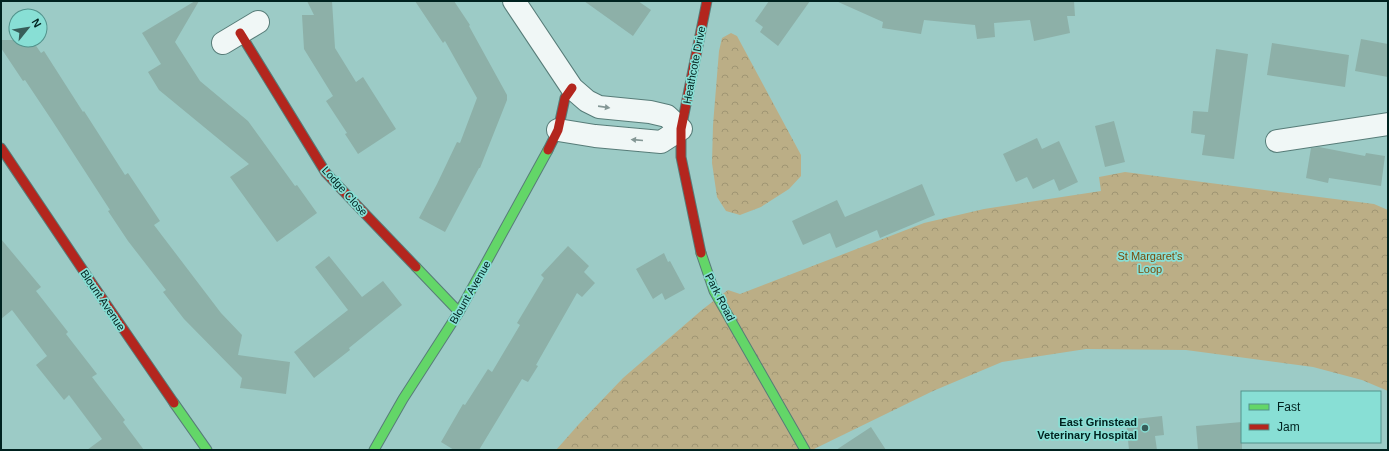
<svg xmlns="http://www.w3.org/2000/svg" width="1389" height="451" font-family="Helvetica,sans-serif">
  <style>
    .forest { fill: url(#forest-crowns) }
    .building { fill: #8db0a8 }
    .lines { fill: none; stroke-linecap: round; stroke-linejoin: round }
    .street-casing { stroke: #577c78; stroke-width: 24 }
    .fast-casing { stroke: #577c78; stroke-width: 11 }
    .jam-casing { stroke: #577c78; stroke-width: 11 }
    .street { stroke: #f0f7f6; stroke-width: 22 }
    .fast { stroke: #63d668; stroke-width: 9 }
    .jam { stroke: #b3261e; stroke-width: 9 }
    .oneway { fill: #849795 }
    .poi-dot { fill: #375d59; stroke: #88dfd5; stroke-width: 1.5 }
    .labels { text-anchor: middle; stroke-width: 3.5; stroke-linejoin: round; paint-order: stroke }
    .street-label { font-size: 11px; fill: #00221f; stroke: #88dfd5 }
    .park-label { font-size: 11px; fill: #7a4b0c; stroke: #88dfd5 }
    .poi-label { font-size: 11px; font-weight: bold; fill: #00221f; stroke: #88dfd5; text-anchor: end }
  </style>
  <defs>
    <pattern id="forest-crowns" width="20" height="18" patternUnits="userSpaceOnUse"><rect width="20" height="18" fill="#bbae86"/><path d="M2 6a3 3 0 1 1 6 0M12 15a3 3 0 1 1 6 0" fill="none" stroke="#9f9573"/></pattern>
  </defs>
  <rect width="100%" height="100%" fill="#9ccbc6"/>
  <path class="forest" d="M 731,33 L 737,36 L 801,155 L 801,176 L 789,189 L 761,207 L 740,215 L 726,211 L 717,197 L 712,163 L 713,125 L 719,51 L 722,38 Z
    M 1125,172 L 1374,204 L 1388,210 L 1388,391 L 1362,380 L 1313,367 L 1186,350 L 1086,349 L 1002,362 L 933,391 L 812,450 L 556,450 L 579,424 L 623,378 L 703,309 L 728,290 L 740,294 L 924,223 L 984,209 L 1101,191 L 1099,177 Z"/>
  <path class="building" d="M 195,1 L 199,1 L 175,42 L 200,81 L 248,121 L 295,186 L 297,185 L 317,213 L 277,242 L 230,177 L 249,164 L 159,90 L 148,72 L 161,64 L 142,33 Z
    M 307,1 L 332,1 L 335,48 L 356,82 L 363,77 L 396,129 L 358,154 L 345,134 L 347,133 L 326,101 L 333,96 L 304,49 L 302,15 L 314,15 Z
    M 415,1 L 454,1 L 470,25 L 469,26 L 507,95 L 507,100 L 480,168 L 479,168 L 445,232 L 419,218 L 437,184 L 457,142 L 460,143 L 477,98 L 445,41 L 443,43 Z
    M 584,1 L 638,1 L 651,10 L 633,36 Z
    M 769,1 L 810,1 L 778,46 L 760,32 L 763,27 L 755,21 Z
    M 836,1 L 1074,1 L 1075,16 L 1067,16 L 1070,33 L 1034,41 L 1030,20 L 994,23 L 995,37 L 977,39 L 975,25 L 924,20 L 921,34 L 882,28 L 883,22 Z
    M 1361,39 L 1388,44 L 1388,77 L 1355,71 Z
    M 1,40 L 32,40 L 41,53 L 44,51 L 83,112 L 84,111 L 125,175 L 128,173 L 160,221 L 154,225 L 221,313 L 242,335 L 238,355 L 290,362 L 286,394 L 240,388 L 242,378 L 184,319 L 163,292 L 166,290 L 128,241 L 108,211 L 110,210 L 53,122 L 25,80 L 23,81 L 1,48 Z
    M 1272,43 L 1349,55 L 1345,87 L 1267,75 Z
    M 1216,49 L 1248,54 L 1234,159 L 1202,155 L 1205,135 L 1191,133 L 1193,111 L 1208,112 Z
    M 1114,121 L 1125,162 L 1105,167 L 1095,126 Z
    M 1037,138 L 1042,149 L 1059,141 L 1078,182 L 1059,191 L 1054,179 L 1033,189 L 1027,177 L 1016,182 L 1003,154 Z
    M 1319,147 L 1365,156 L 1366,153 L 1385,156 L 1381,186 L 1329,178 L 1328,183 L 1306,178 L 1311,148 Z
    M 922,184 L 935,215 L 880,238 L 877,230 L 836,248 L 830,233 L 803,245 L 792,221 L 837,200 L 845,217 Z
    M 1,239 L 41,287 L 36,291 L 68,332 L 66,334 L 97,374 L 92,377 L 125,420 L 123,422 L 144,450 L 87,450 L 102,439 L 69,395 L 64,400 L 36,365 L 47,356 L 12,310 L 1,319 Z
    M 568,246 L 589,266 L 584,272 L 595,283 L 582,297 L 577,293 L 536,365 L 538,366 L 528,382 L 522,379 L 479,450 L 454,450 L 441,442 L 463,404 L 465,405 L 488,369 L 492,372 L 520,325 L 517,323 L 544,278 L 541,275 Z
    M 664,253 L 668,262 L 670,261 L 685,289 L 665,300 L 662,293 L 653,299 L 636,269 Z
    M 329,256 L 362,297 L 383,281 L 402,305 L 349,348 L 350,350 L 314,378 L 294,352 L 348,310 L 315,267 Z
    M 1162,416 L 1164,435 L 1155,436 L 1157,450 L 1129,450 L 1126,420 Z
    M 1242,422 L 1242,450 L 1198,450 L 1196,426 Z
    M 871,427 L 886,450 L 836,450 Z"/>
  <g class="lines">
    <defs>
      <path id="street" d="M 514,1 L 572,88 L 587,101 L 599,107 L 650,112 L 667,116 L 681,129 L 661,142 L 595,136 L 558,130
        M 223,43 L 258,22
        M 1277,141 L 1388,124"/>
      <path id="fast" d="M 701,253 L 714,291 L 805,450
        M 416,267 L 459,312
        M 174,403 L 207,450
        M 374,450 L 403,399 L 459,312 L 548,150"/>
      <path id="jam" d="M 240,33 L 326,173 L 416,267
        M 1,148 L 93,285 L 174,403
        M 548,150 L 558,130 L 565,98 L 572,88
        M 701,253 L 681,157 L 681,129 L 707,1"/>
    </defs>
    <use href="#street" class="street-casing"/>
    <use href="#fast" class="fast-casing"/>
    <use href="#jam" class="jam-casing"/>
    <use href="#street" class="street"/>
    <use href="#fast" class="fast"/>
    <use href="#jam" class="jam"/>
  </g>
  <defs><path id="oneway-solid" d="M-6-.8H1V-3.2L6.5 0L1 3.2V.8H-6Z"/></defs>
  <g class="oneway">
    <use href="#oneway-solid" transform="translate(604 107) rotate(8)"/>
    <use href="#oneway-solid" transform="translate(637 140) rotate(-175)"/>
  </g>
  <circle class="poi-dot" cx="1145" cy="428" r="4"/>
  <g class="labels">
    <g class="street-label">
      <text transform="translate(694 65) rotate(-79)" y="4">Heathcote Drive</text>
      <text transform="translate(345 191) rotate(48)" y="4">Lodge Close</text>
      <text transform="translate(470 292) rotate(-60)" y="4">Blount Avenue</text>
      <text transform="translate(720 297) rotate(63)" y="4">Park Road</text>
      <text transform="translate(103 300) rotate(56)" y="4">Blount Avenue</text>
    </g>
    <g class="park-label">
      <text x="1150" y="260">St Margaret's<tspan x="1150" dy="13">Loop</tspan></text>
    </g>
    <g class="poi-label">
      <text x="1137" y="426">East Grinstead<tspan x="1137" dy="13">Veterinary Hospital</tspan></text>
    </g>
  </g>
  <rect width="1389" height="451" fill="none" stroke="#00221f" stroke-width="4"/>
  <rect x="1241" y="391" width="140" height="52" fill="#88dfd5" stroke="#52938c"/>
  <rect x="1249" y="404" width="20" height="6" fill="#63d668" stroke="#52938c"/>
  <text x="1277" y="411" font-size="12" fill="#00221f">Fast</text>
  <rect x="1249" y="424" width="20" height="6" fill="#b3261e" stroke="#52938c"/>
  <text x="1277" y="431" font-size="12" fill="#00221f">Jam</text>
  <g transform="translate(28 28) rotate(60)"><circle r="19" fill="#88dfd5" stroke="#52938c"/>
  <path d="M0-3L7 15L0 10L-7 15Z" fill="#375d59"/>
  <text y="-6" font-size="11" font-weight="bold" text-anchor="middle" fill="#00221f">N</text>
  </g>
</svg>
